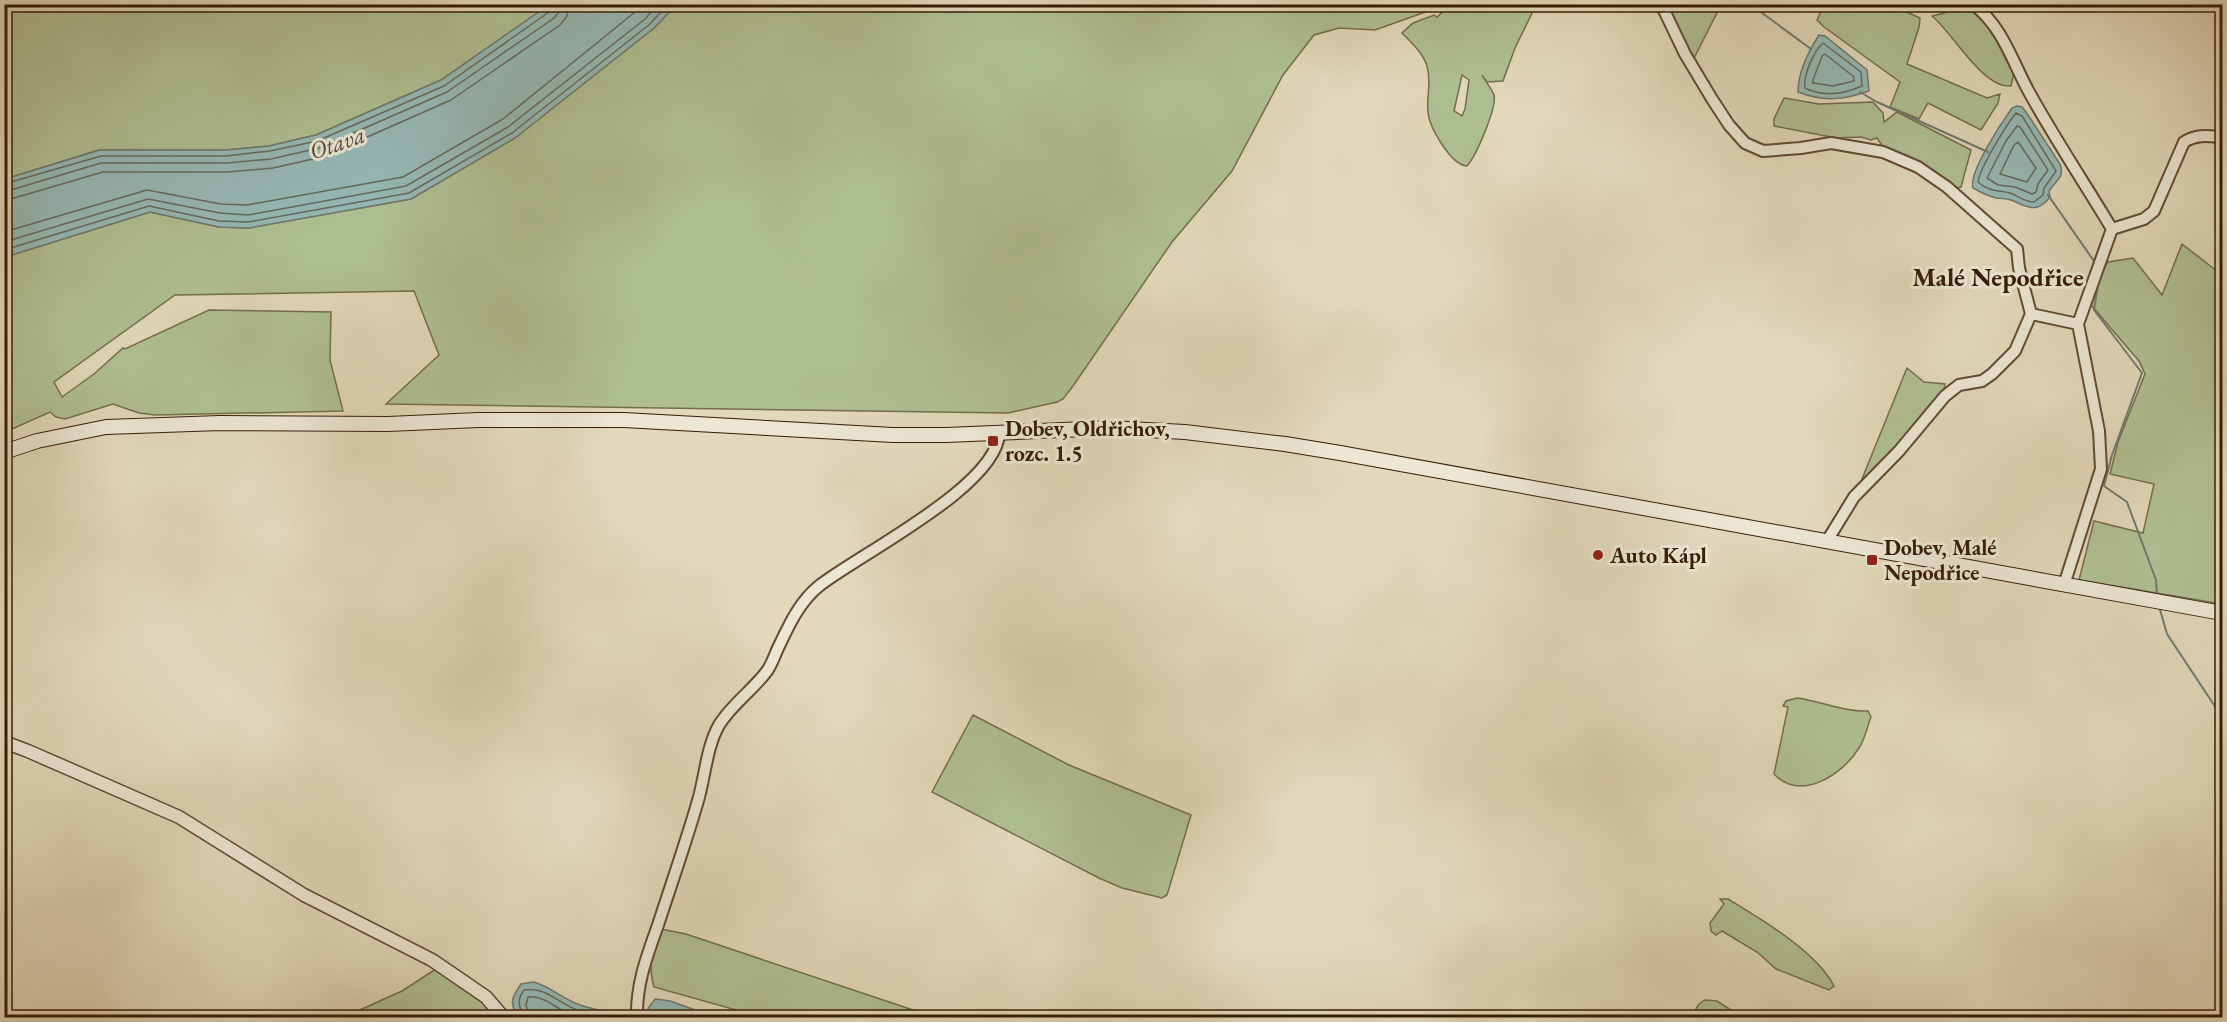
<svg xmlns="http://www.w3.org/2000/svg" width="2227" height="1022" font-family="'EB Garamond',serif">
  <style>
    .green { fill: #afbf93; stroke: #736e4c; stroke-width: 1.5; fill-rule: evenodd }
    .water { fill: #96b9b6; stroke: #707a6f; stroke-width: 1.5 }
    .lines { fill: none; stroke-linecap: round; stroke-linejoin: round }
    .shore { stroke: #666a5e; stroke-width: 1.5 }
    .stream { stroke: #707a6f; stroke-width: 2 }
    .minor-casing { stroke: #624b32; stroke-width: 14 }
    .tertiary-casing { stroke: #624b32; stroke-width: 15 }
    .secondary-casing { stroke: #371c05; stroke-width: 16 }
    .minor { stroke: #ece6d3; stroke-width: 10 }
    .tertiary { stroke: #ece6d3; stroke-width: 12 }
    .secondary { stroke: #ece6d3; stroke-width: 14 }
    .poi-dot { fill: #8f2418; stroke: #ece6d3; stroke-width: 2 }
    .labels { text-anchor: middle; stroke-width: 6; stroke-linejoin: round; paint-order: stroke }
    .poi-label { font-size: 22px; font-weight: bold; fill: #371c05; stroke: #ece6d3; text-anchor: start }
    .water-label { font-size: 24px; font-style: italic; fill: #544b3a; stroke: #ece6d3 }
    .quarter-label { font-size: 26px; font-weight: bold; fill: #371c05; stroke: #ece6d3 }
  </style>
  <rect width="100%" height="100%" fill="#e2d8bb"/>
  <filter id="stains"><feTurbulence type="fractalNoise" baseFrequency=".00333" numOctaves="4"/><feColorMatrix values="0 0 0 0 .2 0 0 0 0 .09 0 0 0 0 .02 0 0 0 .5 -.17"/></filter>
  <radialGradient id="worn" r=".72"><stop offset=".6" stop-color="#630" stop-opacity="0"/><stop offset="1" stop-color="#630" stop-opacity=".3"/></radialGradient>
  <path class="green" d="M 1824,4 L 1892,5 L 1920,18 L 1919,27 L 1907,64 L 1987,98 L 2000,94 L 1998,103 L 1981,130 L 1928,103 L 1919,119 L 1890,107 L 1900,82 L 1824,27 L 1817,20 Z
    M 1954,4 L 1967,5 L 1991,25 L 2014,72 L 2011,86 C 1983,89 1953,33 1932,16 L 1948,12 Z
    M 5,5 L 550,5 L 441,80 L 316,135 L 269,146 L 226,150 L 99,150 L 5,179 Z
    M 676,5 L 1445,5 L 1375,30 L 1339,28 L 1314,35 L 1283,75 L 1232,171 L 1172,242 L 1073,386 L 1063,399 L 1057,402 L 1008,413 L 386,404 L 439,355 L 414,291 L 175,295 L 54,382 L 62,397 L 94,374 L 123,348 L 125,349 L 209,310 L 331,312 L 330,360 L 343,411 L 155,415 L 139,413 L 113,404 L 65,419 L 56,417 L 50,412 L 5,432 L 5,257 L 150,212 L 219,227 L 249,228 L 411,199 L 515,138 L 654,28 Z
    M 1450,5 L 1536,5 L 1515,48 L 1503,81 L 1487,82 L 1482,75 C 1485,81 1492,89 1494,95 C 1497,108 1476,156 1467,166 C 1451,165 1429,127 1428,112 C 1426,96 1432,84 1427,66 C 1423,53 1411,42 1402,33 L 1413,23 L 1434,15 L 1437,17 ZM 1462,75 L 1469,80 L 1465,109 L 1462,116 L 1454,111 Z
    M 1665,5 L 1721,5 L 1692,62 Z
    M 1784,98 L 1819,104 L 1873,102 L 1883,113 L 1884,122 L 1897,112 L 1971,150 L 1961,187 L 1956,188 L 1885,150 L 1877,138 L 1871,140 L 1861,137 L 1836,138 L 1774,126 L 1774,119 Z
    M 2182,244 L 2222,275 L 2222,604 L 2079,580 L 2094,521 L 2143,533 L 2154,484 L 2110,474 L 2118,442 L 2145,374 L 2139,361 L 2091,305 L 2101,270 L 2108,262 L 2133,258 L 2162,295 Z
    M 1907,368 L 1924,382 L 1945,384 L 1943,394 L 1865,481 L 1862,479 Z
    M 1797,698 C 1821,701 1844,712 1868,711 L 1871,717 C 1867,727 1865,739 1859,748 C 1842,775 1801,802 1774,774 L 1788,707 L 1783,706 L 1786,701 Z
    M 973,715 L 1069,765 L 1191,815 L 1167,895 L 1162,898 L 1122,888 L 1099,878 L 932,792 Z
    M 1720,899 L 1728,899 C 1762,920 1816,951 1834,986 L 1829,990 L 1776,969 L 1757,952 L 1722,931 L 1716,935 L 1711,931 L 1710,923 L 1724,904 Z
    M 661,929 L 686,934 L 934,1017 L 761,1017 L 654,987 C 647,963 653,952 661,929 Z
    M 436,969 L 482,1002 L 500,1017 L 480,1017 L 479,1011 L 470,1017 L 406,1017 L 411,1013 L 395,1017 L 342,1018 L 402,991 Z
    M 1705,1000 L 1717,1001 L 1742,1017 L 1695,1017 L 1693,1014 L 1699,1004 Z"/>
  <path class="water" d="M 550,4 L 676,5 L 654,28 L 515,138 L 411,199 L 249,228 L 219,227 L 150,212 L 5,257 L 5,179 L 100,150 L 226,150 L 269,146 L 316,135 L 441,80 Z
    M 1819,35 L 1825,36 L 1867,70 L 1869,91 C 1844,100 1823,102 1798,92 C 1798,72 1808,52 1819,35 Z
    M 2017,106 L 2022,107 L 2026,112 L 2060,164 C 2065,178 2056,180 2049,191 L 2050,197 C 2036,215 2027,206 2011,200 C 2006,198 2001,199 1996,198 C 1988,196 1980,192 1973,188 C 1968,173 2002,122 2012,108 Z
    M 534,982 C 551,987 563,999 580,1005 C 594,1010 608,1011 621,1017 L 518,1017 C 509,1003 512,997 521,984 Z
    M 655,999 L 670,1001 L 715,1017 L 645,1017 L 649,1007 Z"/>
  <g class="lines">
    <path class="shore" d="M 1823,43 L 1861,72 L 1862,86 C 1844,94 1823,97 1805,88 C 1803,75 1814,51 1823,43 Z
      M 1825,54 L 1854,77 L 1854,81 L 1833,86 L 1813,83 L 1813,80 L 1822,56 Z
      M 2016,113 L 2022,116 L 2056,171 L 2044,188 L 2043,195 L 2034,202 C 2024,202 2019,196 2010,193 C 1998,190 1989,192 1978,182 C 1980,168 2006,125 2016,113 Z
      M 2017,126 L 2020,127 L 2048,170 L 2038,184 L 2036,192 L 2032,194 L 2015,187 L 1998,185 L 1987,178 L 2006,141 Z
      M 2018,142 L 2036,168 L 2027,182 L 2000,174 L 2014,145 Z
      M 4,184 L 101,156 L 226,156 L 270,151 L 317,141 L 444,86 L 549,12 L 552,4
      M 4,192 L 101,163 L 227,163 L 271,159 L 319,148 L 447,92 L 554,18 L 559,12 L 560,4
      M 4,201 L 103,172 L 227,172 L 273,168 L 322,157 L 451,100 L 560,25 L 567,16 L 569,4
      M 4,232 L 147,190 L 221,204 L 247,205 L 403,177 L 503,119 L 645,4
      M 4,242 L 148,199 L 220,213 L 248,215 L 406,186 L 508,127 L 645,19 L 658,4
      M 4,250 L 149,206 L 219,221 L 248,222 L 409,193 L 512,133 L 650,24 L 668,4
      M 522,1018 C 521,1005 515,1003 524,990 C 545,986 558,1003 577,1010 C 586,1014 596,1014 605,1018
      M 530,1018 L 526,1005 L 528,997 C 542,994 561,1011 574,1018"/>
    <path class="stream" d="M 1750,4 L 1811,49
      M 1860,92 L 1877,102 L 1988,152
      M 2048,195 L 2096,264
      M 2098,284 L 2094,310 L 2142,373 L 2112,455 L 2104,486 L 2127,502 L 2156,580 L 2157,595
      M 2159,606 L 2167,634 L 2222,717"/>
    <defs>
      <path id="minor" d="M 1661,4 L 1685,54 L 1712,99 L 1729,125 L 1745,143 L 1763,151 L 1801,148 L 1831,143 L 1883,152 L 1918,167 L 1947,187 L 2017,249 L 2019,268 L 2031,314
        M 1973,4 C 2003,27 2012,61 2029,92 C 2055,139 2085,184 2112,229
        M 2078,324 L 2112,229 L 2144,219 L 2154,211 L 2184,142 C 2197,134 2208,136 2222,137
        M 1827,541 L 1854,497 L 1899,451 L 1945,396 L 1959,385 L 1982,381 L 1992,374 L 2015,351 L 2031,314 L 2078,324 L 2099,431 L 2101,469 L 2064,585
        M 637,1018 C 636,984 647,956 658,925 C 671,885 685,845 697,804 C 705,779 706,748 719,725 C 732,704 753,690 767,671 C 772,664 775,654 779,646 C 789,625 800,601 819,586 C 858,555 998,486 999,433"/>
      <path id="tertiary" d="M 4,742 L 28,751 L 179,817 L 304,895 L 432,960 L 486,997 L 504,1018"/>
      <path id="secondary" d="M 4,452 L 37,441 L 106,427 L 220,423 L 388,424 L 478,420 L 624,420 L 893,435 L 946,435 L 1109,428 L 1185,432 L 1285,444 L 1340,453 L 2222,613"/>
    </defs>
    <use href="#minor" class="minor-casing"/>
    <use href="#tertiary" class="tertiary-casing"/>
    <use href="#secondary" class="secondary-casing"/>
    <use href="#minor" class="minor"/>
    <use href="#tertiary" class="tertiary"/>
    <use href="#secondary" class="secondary"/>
  </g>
  <g class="poi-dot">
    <rect x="987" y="435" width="12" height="12" rx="3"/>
    <circle cx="1598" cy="555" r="6"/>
    <rect x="1866" y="554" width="12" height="12" rx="3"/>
  </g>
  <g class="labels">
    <g class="poi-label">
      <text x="1005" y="436">Dobev, Oldřichov,<tspan x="1005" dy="25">rozc. 1.5</tspan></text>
      <text x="1884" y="555">Dobev, Malé<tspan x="1884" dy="25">Nepodřice</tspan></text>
      <text x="1610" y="563">Auto Kápl</text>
    </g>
    <g class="water-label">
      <text transform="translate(337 143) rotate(-19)" y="8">Otava</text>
    </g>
    <g class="quarter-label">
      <text x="1998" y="286">Malé Nepodřice</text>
    </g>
  </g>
  <rect width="2227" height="1022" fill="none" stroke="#e2d8bb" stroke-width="24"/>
  <rect x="6" y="6" width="2215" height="1010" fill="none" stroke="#371c05" stroke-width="3"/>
  <rect x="12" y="12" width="2203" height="998" fill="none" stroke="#371c05" stroke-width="1.5"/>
  <rect width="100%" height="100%" filter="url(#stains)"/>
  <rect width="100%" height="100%" fill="url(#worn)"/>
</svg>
